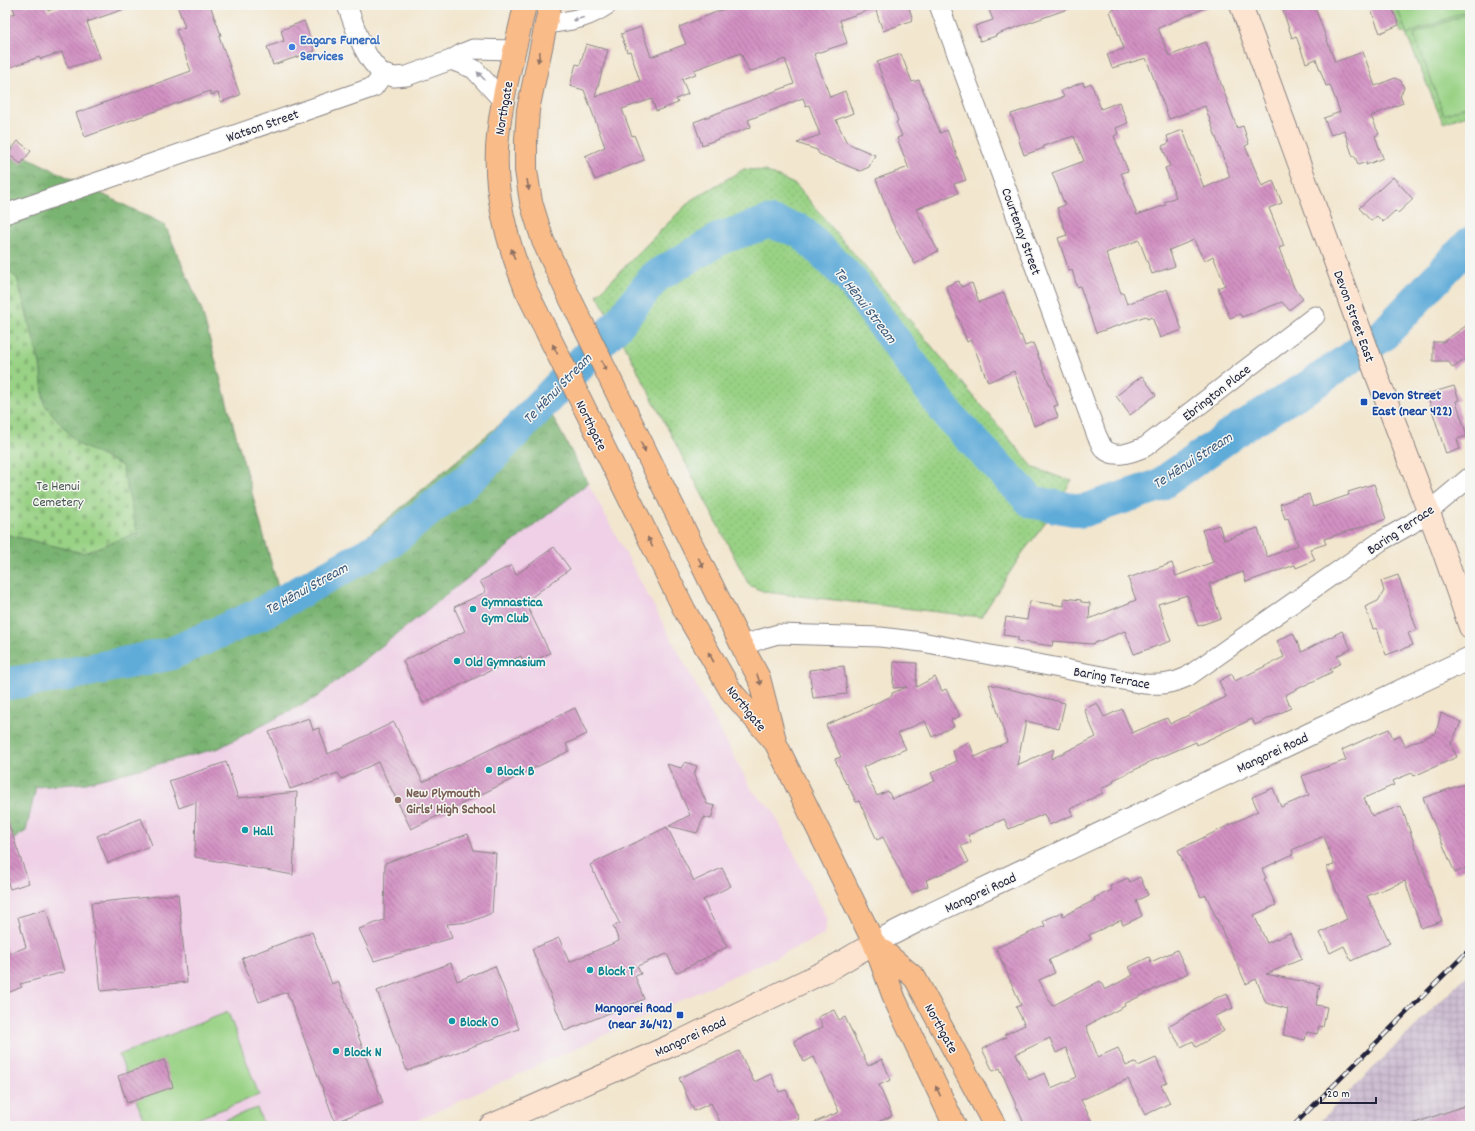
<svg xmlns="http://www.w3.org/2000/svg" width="1475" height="1131" font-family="Dekko,sans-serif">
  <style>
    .built { fill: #efd0e6 }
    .industrial { fill: url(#industrial-grid) }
    .forest { fill: url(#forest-crowns); stroke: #4e6b56 }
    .cemetery { fill: url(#cemetery-stones); stroke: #5e7a60 }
    .park { fill: url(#park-dots); stroke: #5e7a60 }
    .garden { fill: #99d285; stroke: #5e7a60 }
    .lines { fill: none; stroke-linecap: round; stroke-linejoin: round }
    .river { stroke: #60acd9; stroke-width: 33 }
    .building { fill: url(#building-back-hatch); fill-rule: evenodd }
    .minor-casing { stroke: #8a8484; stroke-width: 21 }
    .tertiary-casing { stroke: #8a8484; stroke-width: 24 }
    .secondary-casing { stroke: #8a8484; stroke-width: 24 }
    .trunk-casing { stroke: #8a8484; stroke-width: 24 }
    .minor { stroke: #fff; stroke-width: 19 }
    .tertiary { stroke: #fff; stroke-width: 22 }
    .secondary { stroke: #fde4d0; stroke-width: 22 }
    .trunk { stroke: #f9bc89; stroke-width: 22 }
    .rail-casing { stroke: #22223b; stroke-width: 4.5 }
    .rail { stroke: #f6f6f2; stroke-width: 3; stroke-dasharray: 9; stroke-linecap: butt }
    .oneway { fill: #9c9ca7 }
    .oneway2 { fill: #8e6f62 }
    .shop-dot { fill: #3f7fe0; stroke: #f6f6f2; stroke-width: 1.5 }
    .transit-dot { fill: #1a4fb4; stroke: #f6f6f2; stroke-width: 1.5 }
    .culture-dot { fill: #0f9aa8; stroke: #f6f6f2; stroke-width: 1.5 }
    .education-dot { fill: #8d6e63; stroke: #f6f6f2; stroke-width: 1.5 }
    .labels { text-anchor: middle; stroke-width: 3; stroke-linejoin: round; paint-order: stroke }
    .shop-label { font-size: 14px; font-weight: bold; fill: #366cbe; stroke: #f6f6f2; text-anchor: start }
    .street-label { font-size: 14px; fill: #22223b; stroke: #f6f6f2 }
    .transit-label { font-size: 14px; font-weight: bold; fill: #164399; stroke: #f6f6f2; text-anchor: start }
    .park-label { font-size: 14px; fill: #465751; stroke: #f6f6f2 }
    .culture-label { font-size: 14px; font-weight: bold; fill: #0d838f; stroke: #f6f6f2; text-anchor: start }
    .education-label { font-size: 14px; font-weight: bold; fill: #785e54; stroke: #f6f6f2; text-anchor: start }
    .water-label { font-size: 15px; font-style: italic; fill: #3b597a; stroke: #f6f6f2 }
  </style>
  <defs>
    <pattern id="industrial-grid" width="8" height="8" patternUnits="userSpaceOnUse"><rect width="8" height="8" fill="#cdbed2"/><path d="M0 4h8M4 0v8" fill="none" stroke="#b0a3b5"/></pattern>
    <pattern id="forest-crowns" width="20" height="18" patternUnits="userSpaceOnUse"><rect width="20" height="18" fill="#7ab472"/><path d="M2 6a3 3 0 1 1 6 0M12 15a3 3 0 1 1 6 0" fill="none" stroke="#64925f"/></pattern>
    <pattern id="cemetery-stones" width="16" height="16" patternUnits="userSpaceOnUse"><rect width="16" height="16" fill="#99d285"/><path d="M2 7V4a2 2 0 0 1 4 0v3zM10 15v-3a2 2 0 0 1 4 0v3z" fill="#84b474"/></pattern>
    <pattern id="park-dots" width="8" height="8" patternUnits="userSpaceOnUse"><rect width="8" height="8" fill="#99d285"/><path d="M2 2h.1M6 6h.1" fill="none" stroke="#84b474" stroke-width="1.8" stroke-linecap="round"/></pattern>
    <pattern id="building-back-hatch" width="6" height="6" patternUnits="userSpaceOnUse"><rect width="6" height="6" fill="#d291c2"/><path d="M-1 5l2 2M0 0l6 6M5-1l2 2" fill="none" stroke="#aa769f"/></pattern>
  </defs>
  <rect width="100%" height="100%" fill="#f6f6f2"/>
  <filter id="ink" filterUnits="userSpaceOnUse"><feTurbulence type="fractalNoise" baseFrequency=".025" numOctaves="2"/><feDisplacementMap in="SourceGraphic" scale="8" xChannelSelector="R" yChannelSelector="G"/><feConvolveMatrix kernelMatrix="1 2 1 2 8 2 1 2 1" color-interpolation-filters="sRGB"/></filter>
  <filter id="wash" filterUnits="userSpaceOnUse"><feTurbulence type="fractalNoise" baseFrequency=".012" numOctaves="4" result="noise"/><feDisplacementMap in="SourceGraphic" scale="16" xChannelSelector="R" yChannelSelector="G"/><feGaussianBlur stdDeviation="0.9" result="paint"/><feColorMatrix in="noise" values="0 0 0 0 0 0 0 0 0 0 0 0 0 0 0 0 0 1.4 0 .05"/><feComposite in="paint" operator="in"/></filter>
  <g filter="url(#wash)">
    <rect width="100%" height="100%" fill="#f2e6ce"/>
    <path class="built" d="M 588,483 L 753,792 L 772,809 L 827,919 L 824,935 L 405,1126 L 5,1126 L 5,845 L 26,831 L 36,787 L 86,783 L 219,748 L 317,697 Z"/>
    <path class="industrial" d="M 1470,972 L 1470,1126 L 1315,1126 Z"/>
    <path class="forest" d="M 5,140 L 27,157 L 165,225 L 201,308 L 282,602 L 371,533 L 539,391 L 588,483 L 317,697 L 219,748 L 86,783 L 36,787 L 26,831 L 5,845 L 5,534 L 84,553 L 122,466 L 78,444 L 44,404 L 40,364 L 17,278 L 5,269 Z"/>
    <path class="cemetery" d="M 5,269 L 17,278 L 40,364 L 44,404 L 78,444 L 122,466 L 137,533 L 84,553 L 5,534 Z"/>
    <path class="park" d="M 1390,5 L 1470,5 L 1470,114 L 1443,123 L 1406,34 L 1401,32 Z
      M 744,169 L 765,171 L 796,185 L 1034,468 L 1062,478 L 1072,480 L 1041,529 L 1023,552 L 981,617 L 765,592 L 749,585 L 626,348 L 597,295 L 691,200 Z"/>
    <path class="garden" d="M 1396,5 L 1470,5 L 1470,10 L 1407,34 Z
      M 1470,13 L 1470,105 L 1444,115 L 1414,34 Z
      M 228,1012 L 259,1095 L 179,1126 L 146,1126 L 119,1055 Z
      M 257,1108 L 264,1126 L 208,1126 Z"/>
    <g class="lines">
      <path class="river" d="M 5,684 L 60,676 L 170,654 L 260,614 L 389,542 L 477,472 L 619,323 L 655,277 L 721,238 L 769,222 L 801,231 L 850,279 L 950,417 L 1032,502 L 1082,511 L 1158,486 L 1245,425 L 1314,383 L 1382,336 L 1470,243"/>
    </g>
    <g id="blocks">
      <path class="building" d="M 12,5 L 46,5 L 48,11 L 65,5 L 129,5 L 130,7 L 87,22 L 100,58 L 68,68 L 62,52 L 40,59 L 39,57 L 5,69 L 5,17 L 15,13 Z
        M 177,5 L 210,5 L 221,35 L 219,36 L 240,95 L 221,102 L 218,93 L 211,95 L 210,91 L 85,137 L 76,113 L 191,71 L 176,30 L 185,27 Z
        M 722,5 L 908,5 L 913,20 L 883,31 L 875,8 L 840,20 L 847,43 L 814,54 L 830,97 L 845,91 L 853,113 L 836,120 L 847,143 L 875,155 L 869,167 L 860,171 L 819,154 L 817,150 L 797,143 L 820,135 L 809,105 L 806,106 L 803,98 L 748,120 L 751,127 L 702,145 L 694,122 L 794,84 L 785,59 L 749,72 L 741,53 L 694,70 L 696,74 L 682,79 L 688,94 L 676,99 L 678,103 L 656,111 L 652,99 L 622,109 L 632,136 L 634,135 L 644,160 L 595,180 L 585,156 L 605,147 L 584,90 L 570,86 L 576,64 L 580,65 L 586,44 L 608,50 L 595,97 L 640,81 L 630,51 L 627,52 L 621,34 L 641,27 L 651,57 L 686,44 L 679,27 L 724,9 Z
        M 987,5 L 1073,5 L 1073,7 L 995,35 L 996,36 L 980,41 L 975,26 L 993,20 Z
        M 1114,5 L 1212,5 L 1158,28 L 1169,56 L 1206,42 L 1237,128 L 1243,126 L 1249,144 L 1245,146 L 1262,186 L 1273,181 L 1282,203 L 1269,208 L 1284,246 L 1279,248 L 1294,288 L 1303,299 L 1289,310 L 1282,302 L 1242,317 L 1240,314 L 1230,318 L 1218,288 L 1225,285 L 1213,256 L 1204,261 L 1194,240 L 1169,250 L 1175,266 L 1152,274 L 1139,240 L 1106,253 L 1121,293 L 1123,293 L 1127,304 L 1167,289 L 1182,330 L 1160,338 L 1152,317 L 1147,319 L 1146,316 L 1096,333 L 1080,286 L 1077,287 L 1072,270 L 1069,271 L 1058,238 L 1067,235 L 1057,208 L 1065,205 L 1052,173 L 1084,161 L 1074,136 L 1043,146 L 1044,148 L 1024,155 L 1018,138 L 1020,138 L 1011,114 L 1064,97 L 1061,91 L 1083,82 L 1084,86 L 1091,83 L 1101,109 L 1119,102 L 1128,123 L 1116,128 L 1118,134 L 1114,136 L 1128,171 L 1121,173 L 1137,215 L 1166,205 L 1164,202 L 1176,197 L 1165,168 L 1170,166 L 1162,146 L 1169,143 L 1167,136 L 1183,130 L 1204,188 L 1230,177 L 1205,106 L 1169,119 L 1146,58 L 1112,68 L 1107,54 L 1124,49 L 1110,11 L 1115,9 Z
        M 1299,5 L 1314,5 L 1335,62 L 1363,52 L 1375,86 L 1395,78 L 1401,81 L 1404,88 L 1400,96 L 1403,103 L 1371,116 L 1379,134 L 1375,136 L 1383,158 L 1366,165 L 1366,162 L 1358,165 L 1355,156 L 1353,157 L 1344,130 L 1331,135 L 1324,118 L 1340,112 L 1330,85 L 1326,86 L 1316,59 L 1306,63 L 1296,36 L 1292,38 L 1283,11 Z
        M 1369,5 L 1391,5 L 1399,25 L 1380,33 Z
        M 304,21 L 315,51 L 273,65 L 267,47 L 284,41 L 281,30 Z
        M 901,54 L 912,82 L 919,80 L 940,133 L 947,130 L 966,180 L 954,184 L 958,193 L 916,209 L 938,251 L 915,264 L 892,222 L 876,179 L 906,168 L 909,169 L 897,138 L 902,136 L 896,122 L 898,121 L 877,62 Z
        M 18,141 L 31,151 L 21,164 L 8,154 Z
        M 1393,177 L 1413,199 L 1398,213 L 1395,211 L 1383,222 L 1377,216 L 1371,221 L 1359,208 Z
        M 959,281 L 961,287 L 972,283 L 979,302 L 1004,293 L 1020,336 L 1021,335 L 1025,346 L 1033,343 L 1058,405 L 1054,406 L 1058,417 L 1034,426 L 1014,371 L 988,382 L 971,340 L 967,342 L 946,286 Z
        M 1470,323 L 1470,356 L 1453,368 L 1448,361 L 1433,361 L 1433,342 L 1443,342 Z
        M 1142,376 L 1156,395 L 1130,415 L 1116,396 Z
        M 1454,386 L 1459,400 L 1456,401 L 1467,436 L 1457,439 L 1460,449 L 1446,454 L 1427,394 Z
        M 1374,484 L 1386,519 L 1324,539 L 1326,544 L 1310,549 L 1315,560 L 1296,568 L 1295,565 L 1246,582 L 1243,572 L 1209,584 L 1221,618 L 1198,626 L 1187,595 L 1158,604 L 1171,641 L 1134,654 L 1125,631 L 1092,644 L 1053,641 L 1052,646 L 1018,641 L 1018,637 L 1003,635 L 1006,617 L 1027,620 L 1030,601 L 1064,606 L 1064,598 L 1081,600 L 1081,602 L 1090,603 L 1089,619 L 1136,600 L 1128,578 L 1172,563 L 1176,576 L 1213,562 L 1202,530 L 1219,525 L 1224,540 L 1258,528 L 1267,557 L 1283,551 L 1298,545 L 1288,518 L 1285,519 L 1280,504 L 1309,494 L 1313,507 L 1349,495 L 1348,492 Z
        M 554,547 L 570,569 L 525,602 L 550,653 L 525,665 L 521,656 L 423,703 L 403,661 L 465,631 L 454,607 L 486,592 L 480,581 L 512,565 L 516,575 Z
        M 1398,575 L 1417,630 L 1408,633 L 1413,645 L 1386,655 L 1377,628 L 1373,629 L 1365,607 L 1378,601 L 1384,591 L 1381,581 Z
        M 1342,631 L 1351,649 L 1337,656 L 1341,663 L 1330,669 L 1332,672 L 1285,695 L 1291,708 L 1255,725 L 1252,719 L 1197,745 L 1196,742 L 1147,763 L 1147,764 L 1113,780 L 1114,782 L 1101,789 L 1103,793 L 1070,809 L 1073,815 L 1049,825 L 1044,814 L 1009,829 L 1004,819 L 968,835 L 971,842 L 961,846 L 969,862 L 926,880 L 928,886 L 911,893 L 883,837 L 877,840 L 859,801 L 856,802 L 847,783 L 846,784 L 835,759 L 841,757 L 826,725 L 892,696 L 892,693 L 907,687 L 893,688 L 894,662 L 917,663 L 916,687 L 935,677 L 942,691 L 946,689 L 960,716 L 951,720 L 954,726 L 932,737 L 925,721 L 898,733 L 906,749 L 863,767 L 877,796 L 888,791 L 892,799 L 899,796 L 899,797 L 935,781 L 931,773 L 957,761 L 952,750 L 969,742 L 975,757 L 1007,742 L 989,684 L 1065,703 L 1059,729 L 1026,721 L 1017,765 L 1054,749 L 1051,759 L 1096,737 L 1084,709 L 1097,703 L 1104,717 L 1122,709 L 1132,733 L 1167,718 L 1170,724 L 1226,697 L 1219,681 L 1232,674 L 1235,681 L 1284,657 L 1277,641 L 1293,633 L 1302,652 Z
        M 844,666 L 847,694 L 813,698 L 809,670 Z
        M 575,708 L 587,734 L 566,744 L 569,751 L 411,829 L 378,762 L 342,779 L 338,773 L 290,789 L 269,732 L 309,718 L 313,730 L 319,728 L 328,754 L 394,722 L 423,782 Z
        M 1441,713 L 1461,722 L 1451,744 L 1457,757 L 1414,776 L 1412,773 L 1392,781 L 1394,785 L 1364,798 L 1372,816 L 1401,806 L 1442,921 L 1421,928 L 1405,881 L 1367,896 L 1390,943 L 1351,961 L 1344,946 L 1330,953 L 1320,933 L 1347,919 L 1327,867 L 1334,865 L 1324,836 L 1292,850 L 1293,854 L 1262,869 L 1266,878 L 1264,879 L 1276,905 L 1254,915 L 1267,943 L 1290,933 L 1302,959 L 1266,974 L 1320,985 L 1316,1005 L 1327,1007 L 1323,1027 L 1319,1026 L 1317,1034 L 1307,1032 L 1305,1040 L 1283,1035 L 1288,1009 L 1266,1003 L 1256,979 L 1246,984 L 1206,895 L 1201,897 L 1178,850 L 1258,811 L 1252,797 L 1273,788 L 1281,807 L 1309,795 L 1302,776 L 1346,760 L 1342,750 L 1372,736 L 1389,729 L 1393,738 L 1400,735 L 1405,746 L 1436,733 Z
        M 226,762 L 238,798 L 297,792 L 293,875 L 195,857 L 196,802 L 179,808 L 169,781 Z
        M 685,762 L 697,766 L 694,775 L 707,804 L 715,806 L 711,819 L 704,817 L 697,833 L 669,826 L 690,815 L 667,764 L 681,768 Z
        M 1470,782 L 1470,866 L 1455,873 L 1423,798 Z
        M 141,818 L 152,845 L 108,863 L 97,836 Z
        M 7,819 L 29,883 L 10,889 L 5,874 L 5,820 Z
        M 667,827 L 694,881 L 722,868 L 731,886 L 703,900 L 727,947 L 676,973 L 667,954 L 637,966 L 641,974 L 635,976 L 644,999 L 565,1031 L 532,949 L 559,938 L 569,962 L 619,941 L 613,926 L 620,924 L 590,865 Z
        M 468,834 L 474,850 L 496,853 L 492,913 L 470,922 L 447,924 L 452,938 L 374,961 L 359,929 L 384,920 L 385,863 Z
        M 1140,877 L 1148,895 L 1136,901 L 1142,916 L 1123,925 L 1121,920 L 1089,935 L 1091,939 L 1049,960 L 1055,973 L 1039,980 L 1052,1006 L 1100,981 L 1105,990 L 1133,975 L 1129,967 L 1149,957 L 1151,962 L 1177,950 L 1188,973 L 1124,1004 L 1125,1006 L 1086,1026 L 1098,1057 L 1118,1048 L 1126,1066 L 1135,1062 L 1138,1066 L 1156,1058 L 1167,1082 L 1161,1085 L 1170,1103 L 1145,1115 L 1128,1079 L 1081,1100 L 1094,1126 L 1025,1126 L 1000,1068 L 993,1071 L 982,1049 L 1006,1037 L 1004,1035 L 1025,1025 L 1016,1007 L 1021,1005 L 996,948 L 1045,926 L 1043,921 L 1062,912 L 1063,916 L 1095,900 L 1094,898 L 1112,890 L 1110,886 L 1128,878 L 1130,882 ZM 1050,1038 L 1056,1053 L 1066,1048 L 1077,1077 L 1051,1088 L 1045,1073 L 1029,1080 L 1016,1054 Z
        M 178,894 L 187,982 L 101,991 L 91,903 Z
        M 46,909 L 64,972 L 20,984 L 22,987 L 5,994 L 5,947 L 9,954 L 26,947 L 18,917 Z
        M 312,932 L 332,984 L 338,981 L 383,1103 L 335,1122 L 287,992 L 259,1002 L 242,958 Z
        M 451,963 L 457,981 L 495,966 L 519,1029 L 407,1071 L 377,991 Z
        M 1227,993 L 1233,1008 L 1215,1016 L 1224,1031 L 1196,1047 L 1193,1041 L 1181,1047 L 1168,1026 L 1212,1001 L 1212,1000 Z
        M 834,1010 L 839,1020 L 845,1017 L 868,1066 L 882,1059 L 891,1080 L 879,1085 L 892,1116 L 868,1126 L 806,1126 L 839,1112 L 814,1057 L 804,1062 L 794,1041 L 823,1027 L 818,1017 Z
        M 739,1051 L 754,1082 L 771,1074 L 779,1092 L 786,1090 L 799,1119 L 783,1126 L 722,1126 L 711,1103 L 694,1111 L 679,1078 Z
        M 164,1060 L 173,1087 L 127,1103 L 118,1076 Z
        M 1470,1104 L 1470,1126 L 1412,1126 L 1412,1124 Z"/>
    </g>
  </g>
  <g filter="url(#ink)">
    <use href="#blocks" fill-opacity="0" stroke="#8a8484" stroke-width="1"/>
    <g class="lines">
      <defs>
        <path id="minor" d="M 347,5 C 356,30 363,57 383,74
          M 939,5 L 1097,436 C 1099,440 1101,445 1103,448 C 1115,460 1132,452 1145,447 L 1315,316
          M 546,24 C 573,20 584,20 607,5
          M 451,60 L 474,69 L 503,101
          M 5,214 L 374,87 L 383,74 L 394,77 L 407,76 L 451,60 L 463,53 L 473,49 L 515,50
          M 742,646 L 761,639 L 778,634 L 880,637 L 922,642 L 1144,684 C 1160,685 1172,684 1187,677 L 1381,541 L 1411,524 L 1428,512 L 1470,477"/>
        <path id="tertiary" d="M 874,943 L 927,916 L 1470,658"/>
        <path id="secondary" d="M 1241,5 L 1377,376 L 1443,550 L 1470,627
          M 490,1126 L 681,1041 L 830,969 L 874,943"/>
        <path id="trunk" d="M 525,5 C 516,48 502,92 498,136 C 492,189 507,242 526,290 L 685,611 L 731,691 L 773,740
          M 550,5 L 528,110 L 526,140 L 526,170 L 531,202 L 543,241 L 568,294 L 742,646 L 759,678 L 776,744 L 874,943 L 895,1000 L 955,1126
          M 875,944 L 915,978 L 995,1126"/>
      </defs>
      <use href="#minor" class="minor-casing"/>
      <use href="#tertiary" class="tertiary-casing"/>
      <use href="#secondary" class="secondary-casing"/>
      <use href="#trunk" class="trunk-casing"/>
      <use href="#minor" class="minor"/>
      <use href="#tertiary" class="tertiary"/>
      <use href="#secondary" class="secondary"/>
      <use href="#trunk" class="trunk"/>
      <defs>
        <path id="rail" d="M 1293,1126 L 1470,949"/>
      </defs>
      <use href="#rail" class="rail-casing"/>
      <use href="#rail" class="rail"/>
    </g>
    <defs><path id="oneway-solid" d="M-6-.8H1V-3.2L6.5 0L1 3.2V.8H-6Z"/></defs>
    <g class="oneway">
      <use href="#oneway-solid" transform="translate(578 19) rotate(166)"/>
      <use href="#oneway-solid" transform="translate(481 76) rotate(-134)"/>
    </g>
    <g class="oneway2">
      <use href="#oneway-solid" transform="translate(539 57) rotate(102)"/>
      <use href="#oneway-solid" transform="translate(528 185) rotate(80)"/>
      <use href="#oneway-solid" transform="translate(513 254) rotate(-108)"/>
      <use href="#oneway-solid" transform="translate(555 349) rotate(-116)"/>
      <use href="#oneway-solid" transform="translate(604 366) rotate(64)"/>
      <use href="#oneway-solid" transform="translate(643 447) rotate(64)"/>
      <use href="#oneway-solid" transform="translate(650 542) rotate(-117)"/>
      <use href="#oneway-solid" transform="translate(701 563) rotate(64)"/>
      <use href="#oneway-solid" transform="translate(711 657) rotate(-119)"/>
      <use href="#oneway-solid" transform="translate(759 680) rotate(70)"/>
      <use href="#oneway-solid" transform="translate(938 1091) rotate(-116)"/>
    </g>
  </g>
  <circle class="shop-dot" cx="292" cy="47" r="4"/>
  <g class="transit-dot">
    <rect x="1360" y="398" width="8" height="8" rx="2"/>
    <rect x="676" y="1011" width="8" height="8" rx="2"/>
  </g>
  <g class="culture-dot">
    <circle cx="473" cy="609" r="4"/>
    <circle cx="457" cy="661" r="4"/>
    <circle cx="489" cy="770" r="4"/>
    <circle cx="245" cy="830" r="4"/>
    <circle cx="590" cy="970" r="4"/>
    <circle cx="452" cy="1021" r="4"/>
    <circle cx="336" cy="1051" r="4"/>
  </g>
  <circle class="education-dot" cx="398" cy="800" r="4"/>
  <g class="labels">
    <g class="shop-label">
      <text x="300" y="44">Eagars Funeral<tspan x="300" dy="16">Services</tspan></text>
    </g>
    <g class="street-label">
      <text transform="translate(503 108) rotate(-80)" y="5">Northgate</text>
      <text transform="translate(262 125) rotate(-19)" y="5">Watson Street</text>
      <text transform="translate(1022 231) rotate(70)" y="5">Courtenay Street</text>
      <text transform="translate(1355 316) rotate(70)" y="5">Devon Street East</text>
      <text transform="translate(1216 392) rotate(-38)" y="5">Ebrington Place</text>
      <text transform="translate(592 425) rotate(64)" y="5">Northgate</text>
      <text transform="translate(1400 529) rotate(-34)" y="5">Baring Terrace</text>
      <text transform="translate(1112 677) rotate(10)" y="5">Baring Terrace</text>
      <text transform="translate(747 708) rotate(51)" y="5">Northgate</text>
      <text transform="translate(1272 752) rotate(-25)" y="5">Mangorei Road</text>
      <text transform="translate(980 892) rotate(-25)" y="5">Mangorei Road</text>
      <text transform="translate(942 1028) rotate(61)" y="5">Northgate</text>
      <text transform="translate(690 1036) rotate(-25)" y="5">Mangorei Road</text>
    </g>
    <g class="transit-label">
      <text x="1372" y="399">Devon Street<tspan x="1372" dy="16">East (near 422)</tspan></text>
      <text x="672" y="1012" text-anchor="end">Mangorei Road<tspan x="672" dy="16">(near 36/42)</tspan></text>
    </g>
    <g class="park-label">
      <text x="58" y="490">Te Henui<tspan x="58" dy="16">Cemetery</tspan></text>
    </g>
    <g class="culture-label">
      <text x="481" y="606">Gymnastica<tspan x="481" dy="16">Gym Club</tspan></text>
      <text x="465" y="666">Old Gymnasium</text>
      <text x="497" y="775">Block B</text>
      <text x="253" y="835">Hall</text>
      <text x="598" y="975">Block T</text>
      <text x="460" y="1026">Block O</text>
      <text x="344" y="1056">Block N</text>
    </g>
    <g class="education-label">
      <text x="406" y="797">New Plymouth<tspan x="406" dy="16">Girls' High School</tspan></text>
    </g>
    <g class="water-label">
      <text transform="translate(866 305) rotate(52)" y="5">Te Hēnui Stream</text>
      <text transform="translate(557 388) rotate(-46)" y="5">Te Hēnui Stream</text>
      <text transform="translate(1192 460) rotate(-33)" y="5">Te Hēnui Stream</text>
      <text transform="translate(306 588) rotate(-29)" y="5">Te Hēnui Stream</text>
    </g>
  </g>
  <rect width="1475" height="1131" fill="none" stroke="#f6f6f2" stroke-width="20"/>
  <path d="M1321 1097v6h55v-6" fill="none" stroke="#22223b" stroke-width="2"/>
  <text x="1327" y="1097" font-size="12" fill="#22223b" stroke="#f6f6f2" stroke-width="3" paint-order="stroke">20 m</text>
</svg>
